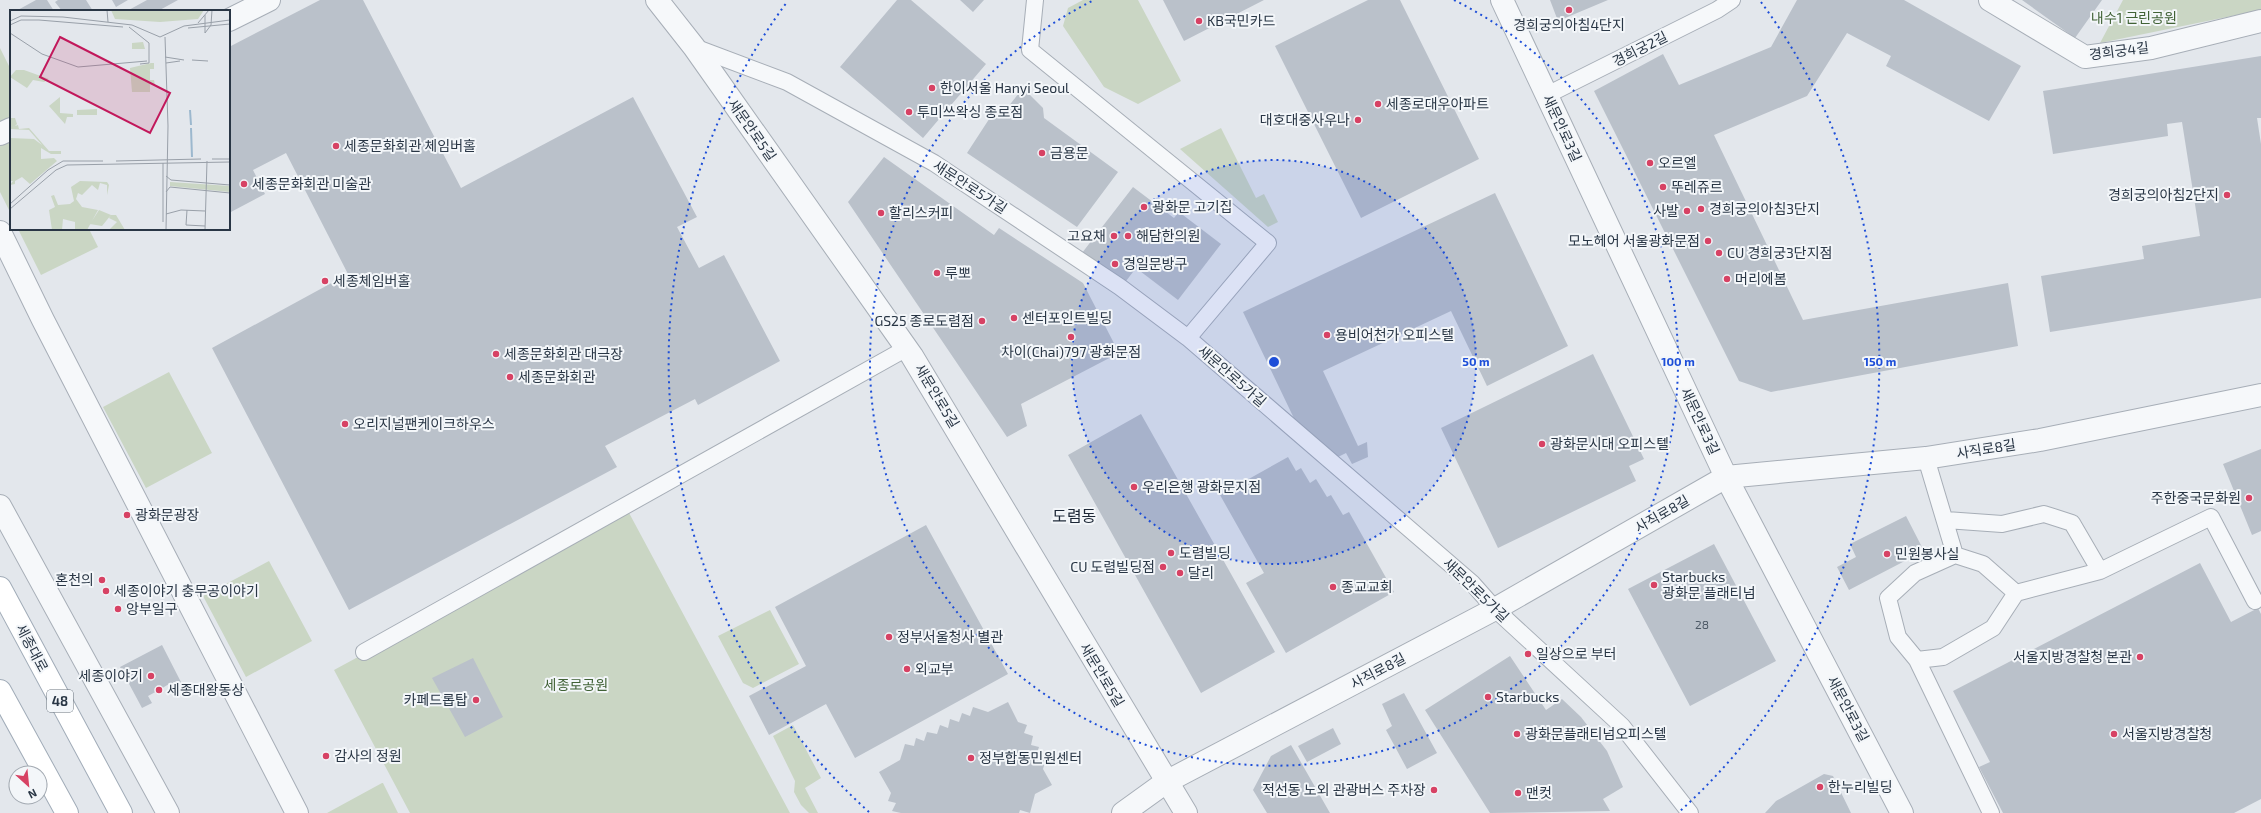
<svg xmlns="http://www.w3.org/2000/svg" width="2261" height="813" font-family="'Exo 2','Noto Sans KR',sans-serif">
  <style>
    .green { fill: #cad6c4 }
    .building { fill: #bac1ca }
    .lines { fill: none; stroke-linecap: round; stroke-linejoin: round }
    .service-casing { stroke: #a7aeb7; stroke-width: 18 }
    .pedestrian-casing { stroke: #a7aeb7; stroke-width: 24 }
    .minor-casing { stroke: #a7aeb7; stroke-width: 24 }
    .tertiary-casing { stroke: #a7aeb7; stroke-width: 24 }
    .primary-casing { stroke: #a1acb8; stroke-width: 24 }
    .service { stroke: #f6f8fa; stroke-width: 16 }
    .pedestrian { stroke: #f6f8fa; stroke-width: 22 }
    .minor { stroke: #f6f8fa; stroke-width: 22 }
    .tertiary { stroke: #f6f8fa; stroke-width: 22 }
    .primary { stroke: #fff; stroke-width: 22 }
    .ring { fill: none; stroke: #1d4ed8; stroke-width: 2; stroke-dasharray: 2 4 }
    .poi-dot { fill: #d74264; stroke: #f3f6f9; stroke-width: 1.5 }
    .labels { text-anchor: middle; stroke-width: 4; stroke-linejoin: round; paint-order: stroke }
    .number-label { font-size: 12px; fill: #4d5966 }
    .shield { fill: #f3f6f9; stroke: #66707b; stroke-width: 1 }
    .shield-label { font-size: 13px; font-weight: bold; fill: #293645 }
    .park-label { font-size: 14px; fill: #416236; stroke: #f3f6f9 }
    .poi-label { font-size: 14px; fill: #293645; stroke: #f3f6f9; text-anchor: start }
    .street-label { font-size: 14px; fill: #293645; stroke: #f3f6f9 }
    .quarter-label { font-size: 16px; fill: #1c2736; stroke: #f3f6f9 }
    .inset-river { fill: none; stroke: #9cb8ce; stroke-width: 2 }
    .inset-road { fill: none; stroke: #99a0a9; stroke-width: 1 }
    .view { fill: #c2185b; fill-opacity: 0.15; stroke: #c2185b; stroke-width: 2 }
    .inset-edge { fill: none; stroke: #293645; stroke-width: 2 }
    .centre { fill: #1d4ed8; stroke: #f3f6f9; stroke-width: 2 }
    .ring-label { font-size: 12px; text-anchor: middle; font-weight: bold; fill: #1d4ed8; stroke: #f3f6f9; stroke-width: 4; stroke-linejoin: round; paint-order: stroke }
  </style>
  <rect width="100%" height="100%" fill="#e3e7ec"/>
  <path class="green" d="M 1083,0 L 1138,0 L 1181,81 L 1138,104 L 1104,87 L 1063,26 L 1068,8 Z
    M 2123,0 L 2261,0 L 2261,10 L 2100,43 Z
    M 0,48 L 11,70 L 11,214 L 0,192 Z
    M 1221,128 L 1256,198 L 1264,194 L 1278,222 L 1268,227 L 1180,149 Z
    M 18,229 L 89,229 L 98,247 L 41,275 Z
    M 169,372 L 212,453 L 146,488 L 103,407 Z
    M 628,511 L 790,813 L 410,813 L 334,670 Z
    M 269,561 L 312,641 L 246,677 L 203,596 Z
    M 770,610 L 799,664 L 753,688 L 743,683 L 718,636 Z
    M 793,725 L 821,778 L 805,788 L 818,813 L 809,813 L 801,805 L 794,792 L 795,781 L 773,736 Z
    M 383,783 L 398,813 L 327,813 L 382,783 Z"/>
  <path class="building" d="M 36,0 L 47,0 L 54,11 L 16,11 Z
    M 58,0 L 86,0 L 93,11 L 62,11 L 55,2 Z
    M 112,0 L 128,0 L 116,7 Z
    M 147,0 L 178,0 L 158,11 L 127,11 Z
    M 320,0 L 363,0 L 461,188 L 633,97 L 697,217 L 677,227 L 699,268 L 724,255 L 780,361 L 698,405 L 695,399 L 605,446 L 617,467 L 349,610 L 212,348 L 348,274 L 286,153 L 253,170 L 265,194 L 229,213 L 229,47 Z
    M 897,0 L 911,0 L 986,64 L 923,138 L 840,67 Z
    M 960,0 L 984,0 L 973,12 Z
    M 1163,0 L 1264,0 L 1184,41 Z
    M 1368,0 L 1400,0 L 1479,159 L 1361,218 L 1275,46 Z
    M 1550,0 L 1608,0 L 1558,21 Z
    M 1797,0 L 1904,0 L 2021,66 L 1989,121 L 1886,66 L 1891,56 L 1847,33 L 1807,96 L 1714,135 L 1803,320 L 2008,283 L 2018,346 L 1771,392 L 1739,381 L 1594,91 L 1663,54 L 1679,85 L 1771,47 Z
    M 2022,0 L 2102,0 L 2075,38 Z
    M 2261,56 L 2261,118 L 2257,118 L 2261,144 L 2261,298 L 2050,332 L 2041,276 L 2144,259 L 2142,246 L 2200,236 L 2182,122 L 2167,124 L 2168,136 L 2053,154 L 2043,91 Z
    M 1023,88 L 1043,108 L 1044,118 L 1118,172 L 1077,227 L 967,153 L 995,110 L 1004,112 Z
    M 884,157 L 994,235 L 999,228 L 1083,283 L 1119,353 L 1021,404 L 1027,426 L 1007,437 L 848,202 Z
    M 1133,187 L 1174,218 L 1179,212 L 1221,244 L 1178,300 L 1136,268 L 1123,285 L 1082,253 Z
    M 1495,193 L 1568,346 L 1487,386 L 1451,311 L 1323,371 L 1358,446 L 1367,442 L 1368,457 L 1352,464 L 1346,453 L 1334,459 L 1301,433 L 1243,312 Z
    M 1593,354 L 1644,459 L 1629,466 L 1636,481 L 1498,548 L 1441,428 Z
    M 1141,414 L 1275,652 L 1201,693 L 1068,455 Z
    M 2261,449 L 2261,531 L 2252,535 L 2223,464 Z
    M 1288,457 L 1296,471 L 1301,468 L 1310,483 L 1316,479 L 1327,497 L 1331,495 L 1343,515 L 1349,512 L 1394,592 L 1286,653 L 1246,583 L 1264,573 L 1220,495 Z
    M 1906,516 L 1924,551 L 1849,590 L 1837,567 L 1856,557 L 1850,544 Z
    M 926,525 L 1008,674 L 855,758 L 826,704 L 769,735 L 749,696 L 806,666 L 775,607 Z
    M 1714,544 L 1776,661 L 1690,706 L 1628,589 Z
    M 2200,563 L 2231,622 L 2258,608 L 2261,614 L 2261,799 L 2234,813 L 2003,813 L 1979,767 L 1990,762 L 1953,691 Z
    M 162,645 L 183,686 L 173,692 L 169,684 L 159,690 L 148,696 L 152,703 L 142,708 L 120,667 Z
    M 1510,656 L 1546,710 L 1562,699 L 1581,717 L 1607,751 L 1623,787 L 1603,799 L 1610,811 L 1490,813 L 1425,710 Z
    M 473,658 L 503,717 L 465,737 L 432,678 Z
    M 1404,693 L 1437,753 L 1407,769 L 1386,730 L 1392,726 L 1382,704 Z
    M 1008,702 L 1018,722 L 1027,725 L 1024,733 L 1033,736 L 1031,745 L 1039,747 L 1036,756 L 1046,759 L 1043,769 L 1052,785 L 1035,794 L 1030,813 L 1020,810 L 1019,813 L 901,813 L 892,811 L 896,803 L 888,801 L 891,793 L 879,772 L 900,760 L 905,744 L 914,746 L 916,738 L 924,741 L 927,732 L 937,734 L 940,725 L 948,728 L 950,719 L 959,722 L 962,713 L 970,716 L 973,707 L 988,712 Z
    M 1333,728 L 1341,744 L 1307,762 L 1298,746 Z
    M 1291,745 L 1330,813 L 1267,813 L 1253,790 L 1271,756 Z
    M 1824,774 L 1833,776 L 1851,813 L 1765,813 L 1776,801 Z"/>
  <g class="lines">
    <defs>
      <path id="service" d="M 1035,0 L 1030,50 L 1268,243 L 1188,338
        M 694,47 L 787,82 L 934,163 L 1120,287 L 1188,338 L 1472,583 L 1495,609 L 1622,726 L 1690,813
        M 1547,95 L 1717,10 L 1732,0
        M 1926,458 L 1955,555 L 1915,573 L 1888,598 L 1898,637 L 1917,660 L 1991,813
        M 1946,520 L 2002,524 L 2044,514 L 2072,523 L 2100,571
        M 1955,555 L 1983,564 L 2016,593
        M 364,652 L 907,348
        M 1917,660 L 1943,657 L 1993,628 L 2016,593 L 2100,571 L 2211,517 L 2255,601"/>
      <path id="pedestrian" d="M 229,20 L 269,0
        M 0,134 L 11,129
        M 0,232 L 43,320 L 297,813
        M 0,506 L 168,813"/>
      <path id="minor" d="M 657,0 L 694,47 L 912,356 L 1186,813
        M 1502,0 L 1726,477 L 1902,813
        M 1990,0 L 2085,57 L 2151,48 L 2261,21"/>
      <path id="tertiary" d="M 1123,813 L 1166,782 L 1495,609 L 1726,477 L 1926,458 L 2040,440 L 2261,395"/>
      <path id="primary" d="M 0,588 L 121,813
        M 0,691 L 67,813"/>
    </defs>
    <use href="#service" class="service-casing"/>
    <use href="#pedestrian" class="pedestrian-casing"/>
    <use href="#minor" class="minor-casing"/>
    <use href="#tertiary" class="tertiary-casing"/>
    <use href="#primary" class="primary-casing"/>
    <use href="#service" class="service"/>
    <use href="#pedestrian" class="pedestrian"/>
    <use href="#minor" class="minor"/>
    <use href="#tertiary" class="tertiary"/>
    <use href="#primary" class="primary"/>
  </g>
  <circle cx="1274" cy="362" r="202" fill="#1d4ed8" fill-opacity=".12"/>
  <g class="ring">
    <circle cx="1274" cy="362" r="202"/>
    <path d="M1454 0A404 404 0 1 1 1094 0"/>
    <path d="M869 812A606 606 0 0 1 787 2M1761 2A606 606 0 0 1 1679 812"/>
  </g>
  <g class="poi-dot">
    <circle cx="1569" cy="10" r="4"/>
    <circle cx="1199" cy="21" r="4"/>
    <circle cx="932" cy="88" r="4"/>
    <circle cx="1378" cy="104" r="4"/>
    <circle cx="909" cy="112" r="4"/>
    <circle cx="1358" cy="120" r="4"/>
    <circle cx="336" cy="146" r="4"/>
    <circle cx="1042" cy="153" r="4"/>
    <circle cx="1650" cy="163" r="4"/>
    <circle cx="244" cy="184" r="4"/>
    <circle cx="1663" cy="187" r="4"/>
    <circle cx="2227" cy="195" r="4"/>
    <circle cx="1144" cy="207" r="4"/>
    <circle cx="1701" cy="209" r="4"/>
    <circle cx="1687" cy="211" r="4"/>
    <circle cx="881" cy="213" r="4"/>
    <circle cx="1114" cy="236" r="4"/>
    <circle cx="1128" cy="236" r="4"/>
    <circle cx="1708" cy="241" r="4"/>
    <circle cx="1719" cy="253" r="4"/>
    <circle cx="1115" cy="264" r="4"/>
    <circle cx="937" cy="273" r="4"/>
    <circle cx="1727" cy="279" r="4"/>
    <circle cx="325" cy="281" r="4"/>
    <circle cx="1014" cy="318" r="4"/>
    <circle cx="982" cy="321" r="4"/>
    <circle cx="1327" cy="335" r="4"/>
    <circle cx="1071" cy="337" r="4"/>
    <circle cx="496" cy="354" r="4"/>
    <circle cx="510" cy="377" r="4"/>
    <circle cx="345" cy="424" r="4"/>
    <circle cx="1542" cy="444" r="4"/>
    <circle cx="1134" cy="487" r="4"/>
    <circle cx="2249" cy="498" r="4"/>
    <circle cx="127" cy="515" r="4"/>
    <circle cx="1171" cy="553" r="4"/>
    <circle cx="1887" cy="554" r="4"/>
    <circle cx="1163" cy="567" r="4"/>
    <circle cx="1180" cy="573" r="4"/>
    <circle cx="102" cy="580" r="4"/>
    <circle cx="1654" cy="585" r="4"/>
    <circle cx="1333" cy="587" r="4"/>
    <circle cx="106" cy="591" r="4"/>
    <circle cx="118" cy="609" r="4"/>
    <circle cx="889" cy="637" r="4"/>
    <circle cx="1528" cy="654" r="4"/>
    <circle cx="2140" cy="657" r="4"/>
    <circle cx="907" cy="669" r="4"/>
    <circle cx="151" cy="676" r="4"/>
    <circle cx="159" cy="690" r="4"/>
    <circle cx="1488" cy="697" r="4"/>
    <circle cx="476" cy="700" r="4"/>
    <circle cx="1517" cy="734" r="4"/>
    <circle cx="2114" cy="734" r="4"/>
    <circle cx="326" cy="756" r="4"/>
    <circle cx="971" cy="758" r="4"/>
    <circle cx="1820" cy="787" r="4"/>
    <circle cx="1434" cy="790" r="4"/>
    <circle cx="1518" cy="793" r="4"/>
  </g>
  <g class="labels">
    <g class="number-label">
      <text x="1702" y="629">28</text>
    </g>
    <rect class="shield" x="47" y="690" width="26" height="22" rx="3"/>
    <g class="shield-label">
      <text x="60" y="706">48</text>
    </g>
    <g class="park-label">
      <text x="2134" y="23">내수1 근린공원</text>
      <text x="576" y="690">세종로공원</text>
    </g>
    <g class="poi-label">
      <text x="1207" y="26">KB국민카드</text>
      <text x="1569" y="30" text-anchor="middle">경희궁의아침4단지</text>
      <text x="940" y="93">한이서울 Hanyi Seoul</text>
      <text x="1386" y="109">세종로대우아파트</text>
      <text x="917" y="117">투미쓰왁싱 종로점</text>
      <text x="1350" y="125" text-anchor="end">대호대중사우나</text>
      <text x="344" y="151">세종문화회관 체임버홀</text>
      <text x="1050" y="158">금용문</text>
      <text x="1658" y="168">오르엘</text>
      <text x="252" y="189">세종문화회관 미술관</text>
      <text x="1671" y="192">뚜레쥬르</text>
      <text x="2219" y="200" text-anchor="end">경희궁의아침2단지</text>
      <text x="1152" y="212">광화문 고기집</text>
      <text x="1709" y="214">경희궁의아침3단지</text>
      <text x="1679" y="216" text-anchor="end">사발</text>
      <text x="889" y="218">할리스커피</text>
      <text x="1106" y="241" text-anchor="end">고요채</text>
      <text x="1136" y="241">해담한의원</text>
      <text x="1700" y="246" text-anchor="end">모노헤어 서울광화문점</text>
      <text x="1727" y="258">CU 경희궁3단지점</text>
      <text x="1123" y="269">경일문방구</text>
      <text x="945" y="278">루뽀</text>
      <text x="1735" y="284">머리에봄</text>
      <text x="333" y="286">세종체임버홀</text>
      <text x="1022" y="323">센터포인트빌딩</text>
      <text x="974" y="326" text-anchor="end">GS25 종로도렴점</text>
      <text x="1335" y="340">용비어천가 오피스텔</text>
      <text x="1071" y="357" text-anchor="middle">차이(Chai)797 광화문점</text>
      <text x="504" y="359">세종문화회관 대극장</text>
      <text x="518" y="382">세종문화회관</text>
      <text x="353" y="429">오리지널팬케이크하우스</text>
      <text x="1550" y="449">광화문시대 오피스텔</text>
      <text x="1142" y="492">우리은행 광화문지점</text>
      <text x="2241" y="503" text-anchor="end">주한중국문화원</text>
      <text x="135" y="520">광화문광장</text>
      <text x="1179" y="558">도렴빌딩</text>
      <text x="1895" y="559">민원봉사실</text>
      <text x="1155" y="572" text-anchor="end">CU 도렴빌딩점</text>
      <text x="1188" y="578">달리</text>
      <text x="1662" y="582">Starbucks<tspan x="1662" dy="16">광화문 플래티넘</tspan></text>
      <text x="94" y="585" text-anchor="end">혼천의</text>
      <text x="1341" y="592">종교교회</text>
      <text x="114" y="596">세종이야기 충무공이야기</text>
      <text x="126" y="614">앙부일구</text>
      <text x="897" y="642">정부서울청사 별관</text>
      <text x="1536" y="659">일상으로 부터</text>
      <text x="2132" y="662" text-anchor="end">서울지방경찰청 본관</text>
      <text x="915" y="674">외교부</text>
      <text x="143" y="681" text-anchor="end">세종이야기</text>
      <text x="167" y="695">세종대왕동상</text>
      <text x="1496" y="702">Starbucks</text>
      <text x="468" y="705" text-anchor="end">카페드롭탑</text>
      <text x="1525" y="739">광화문플래티넘오피스텔</text>
      <text x="2122" y="739">서울지방경찰청</text>
      <text x="334" y="761">감사의 정원</text>
      <text x="979" y="763">정부합동민원센터</text>
      <text x="1828" y="792">한누리빌딩</text>
      <text x="1426" y="795" text-anchor="end">적선동 노외 관광버스 주차장</text>
      <text x="1526" y="798">맨컷</text>
    </g>
    <g class="street-label">
      <text transform="translate(1640 49) rotate(-27)" y="5">경희궁2길</text>
      <text transform="translate(2119 51) rotate(-7)" y="5">경희궁4길</text>
      <text transform="translate(1562 128) rotate(65)" y="5">새문안로3길</text>
      <text transform="translate(752 130) rotate(55)" y="5">새문안로5길</text>
      <text transform="translate(970 187) rotate(33)" y="5">새문안로5가길</text>
      <text transform="translate(1232 376) rotate(41)" y="5">새문안로5가길</text>
      <text transform="translate(937 396) rotate(59)" y="5">새문안로5길</text>
      <text transform="translate(1700 421) rotate(65)" y="5">새문안로3길</text>
      <text transform="translate(1986 449) rotate(-9)" y="5">사직로8길</text>
      <text transform="translate(1662 514) rotate(-30)" y="5">사직로8길</text>
      <text transform="translate(1476 590) rotate(44)" y="5">새문안로5가길</text>
      <text transform="translate(32 648) rotate(62)" y="5">세종대로</text>
      <text transform="translate(1378 671) rotate(-28)" y="5">사직로8길</text>
      <text transform="translate(1102 675) rotate(59)" y="5">새문안로5길</text>
      <text transform="translate(1848 709) rotate(62)" y="5">새문안로3길</text>
    </g>
    <g class="quarter-label">
      <text x="1074" y="522">도렴동</text>
    </g>
  </g>
  <g transform="translate(10 10)">
    <rect width="220" height="220" fill="#e3e7ec"/>
    <path d="M 101,0 L 194,0 L 188,9 L 150,12 L 105,9 ZM 133,32 L 135,39 L 122,39 L 122,33 ZM 141,53 L 144,53 L 144,59 L 140,59 L 140,70 L 144,70 L 145,75 L 140,74 L 140,82 L 122,82 L 120,58 ZM 6,60 L 14,60 L 39,69 L 34,72 L 23,70 L 17,78 L 0,67 ZM 50,87 L 50,103 L 63,104 L 63,107 L 57,107 L 55,114 L 39,96 ZM 87,99 L 87,105 L 67,105 L 67,100 ZM 0,108 L 5,108 L 7,114 L 5,116 L 8,115 L 9,119 L 19,118 L 39,141 L 51,141 L 51,144 L 41,144 L 31,138 L 31,149 L 44,148 L 47,151 L 20,174 L 12,167 L 5,171 L 5,174 L 0,175 L 3,171 L 0,171 L 0,128 L 24,129 L 32,135 L 19,120 L 0,119 ZM 70,171 L 97,172 L 99,175 L 97,185 L 97,175 L 90,173 L 88,180 L 82,175 L 72,185 L 68,183 L 66,189 L 72,197 L 88,200 L 77,220 L 65,220 L 65,212 L 53,209 L 52,220 L 42,220 L 39,200 L 45,197 L 41,186 L 44,185 L 48,195 L 60,194 L 64,191 L 61,177 ZM 160,172 L 220,176 L 220,182 L 160,176 ZM 89,200 L 101,205 L 92,216 L 80,214 ZM 101,205 L 106,205 L 115,220 L 99,220 L 107,212 L 99,208 Z" fill="#cad6c4"/>
    <path class="inset-river" d="M 180,100 L 181,115M 181,118 L 182,147"/>
    <path class="inset-road" d="M 97,0 L 98,12M 0,11 L 11,6 L 53,7 L 122,15 L 150,27 L 174,16 L 220,10M 188,13 L 199,0M 0,15 L 11,10 L 29,10 L 113,17M 119,17 L 139,33 L 139,53 L 130,54M 178,18 L 220,14M 0,23 L 32,44 L 68,57 L 137,51M 195,23 L 201,15 L 202,0M 195,23 L 195,5M 155,27 L 158,116 L 156,220M 155,47 L 174,50M 182,50 L 198,51M 156,53 L 170,51M 202,149 L 220,149M 106,151 L 191,149M 153,153 L 153,212M 156,166 L 161,170 L 220,175M 156,182 L 160,177 L 220,183M 0,194 L 38,160 L 53,151 L 93,151M 0,199 L 46,160 L 57,155 L 220,152M 177,200 L 176,215 L 195,216M 156,204 L 171,200 L 195,201M 195,220 L 197,151"/>
    <path class="view" d="M 50,27 L 160,83 L 140,123 L 30,67 Z"/>
    <rect width="220" height="220" class="inset-edge"/>
  </g>
  <circle cx="1274" cy="362" r="6" class="centre"/>
  <g class="ring-label">
    <text x="1476" y="366">50 m</text>
    <text x="1678" y="366">100 m</text>
    <text x="1880" y="366">150 m</text>
  </g>
  <g transform="translate(28 785) rotate(153)"><circle r="19" fill="#f3f6f9" stroke="#a2a9b1"/>
  <path d="M0-3L7 15L0 10L-7 15Z" fill="#d74264"/>
  <text y="-6" font-size="11" font-weight="bold" text-anchor="middle" fill="#293645">N</text>
  </g>
</svg>
